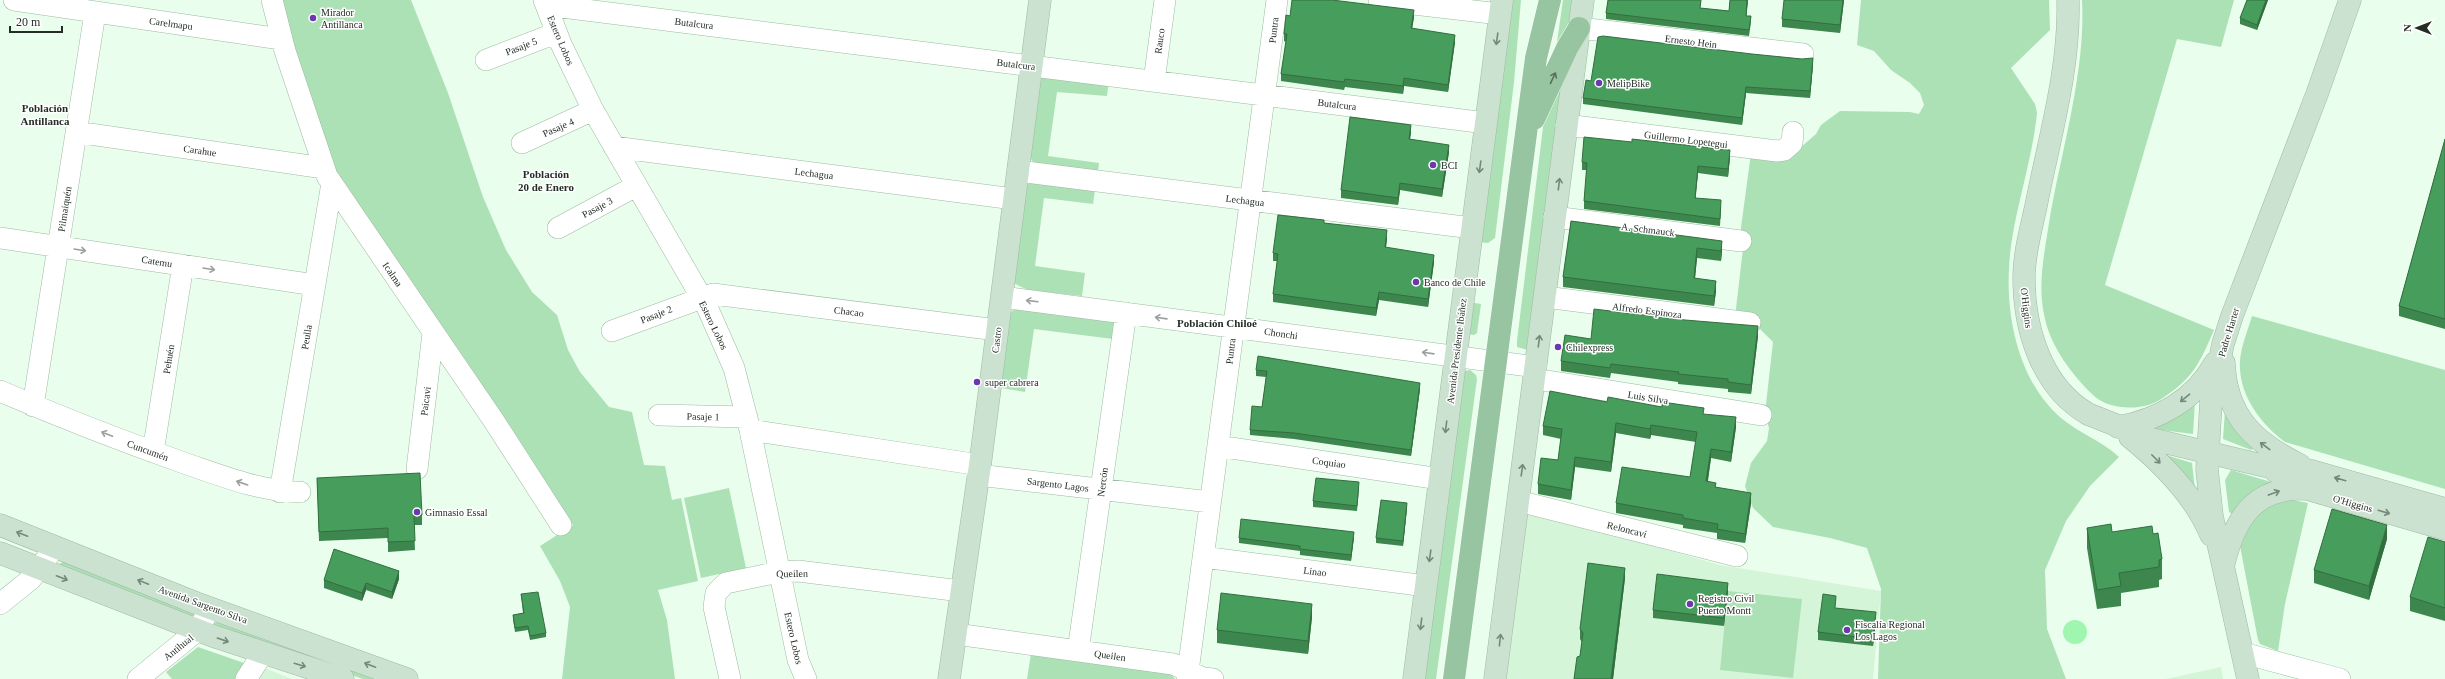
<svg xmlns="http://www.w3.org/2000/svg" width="2445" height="679" font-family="Georgia,serif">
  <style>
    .built { fill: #d4f5d8 }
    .green { fill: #ace1b5 }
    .water { fill: #9ff6af }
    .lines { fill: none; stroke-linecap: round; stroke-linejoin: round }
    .street-casing { stroke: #9fb9a3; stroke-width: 22 }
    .secondary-casing { stroke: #9fb9a3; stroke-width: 23 }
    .primary-casing { stroke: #fff; stroke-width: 23 }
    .street { stroke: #fff; stroke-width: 21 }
    .secondary { stroke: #cbe2d0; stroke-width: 22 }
    .primary { stroke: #97c5a1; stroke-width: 22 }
    .wall { fill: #3d874e }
    .shaded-wall { fill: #326e40 }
    .building { fill: #479d5b; stroke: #326e40 }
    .oneway { stroke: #77887a }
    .oneway2 { stroke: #57715d }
    .oneway3 { stroke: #9ca09d }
    .poi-dot { fill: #6b38af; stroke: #fff; stroke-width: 1.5 }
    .labels { text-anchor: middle; stroke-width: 3; stroke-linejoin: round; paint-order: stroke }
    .poi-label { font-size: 10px; fill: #232d25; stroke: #fff; text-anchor: start }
    .street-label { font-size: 10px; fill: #232d25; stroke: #fff }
    .neighbourhood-label { font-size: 11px; font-weight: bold; fill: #232d25; stroke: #fff }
  </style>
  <rect width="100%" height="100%" fill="#e9feec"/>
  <path class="built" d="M 1524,509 L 1720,565 L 1881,591 L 1873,679 L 1504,679 Z
    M 262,667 L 292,679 L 253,679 Z
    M 2221,667 L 2223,679 L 2166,679 Z"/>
  <path class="green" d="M 281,0 L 411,0 L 448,93 L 483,197 L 506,250 L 532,292 L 557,315 L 568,350 L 580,372 L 609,407 L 632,412 L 644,465 L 665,466 L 672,500 L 681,498 L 698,581 L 658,590 L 667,620 L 675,679 L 562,679 L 570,607 L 560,581 L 540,546 L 573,525 L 338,177 L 290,36 Z
    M 1508,0 L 1521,0 L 1514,82 L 1495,238 L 1488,243 L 1477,242 Z
    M 1563,0 L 1575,0 L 1572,19 L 1556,49 Z
    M 1861,0 L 2049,0 L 2050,30 L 2011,68 L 2035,104 L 2037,113 C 2032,165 2011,219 2009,268 C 2006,320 2020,383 2061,418 C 2079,433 2102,441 2119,457 L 2090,486 L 2066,521 L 2045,570 L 2047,629 L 2066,679 L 1878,679 L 1881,589 L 1867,548 L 1830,538 L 1773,527 L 1753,508 L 1745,486 L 1751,463 L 1767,441 L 1769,428 L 1765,413 L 1773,342 L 1753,322 L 1735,317 L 1744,240 L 1740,235 L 1751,153 L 1800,148 L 1816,134 L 1821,125 L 1840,111 L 1910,112 L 1919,114 L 1924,105 L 1920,93 L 1910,83 L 1891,70 L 1874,51 L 1857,45 Z
    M 2082,0 L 2234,0 L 2221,47 L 2177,39 L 2105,285 L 2214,330 C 2199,365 2192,380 2158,401 C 2140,411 2108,410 2093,395 C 2073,376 2051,347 2045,319 C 2037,287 2044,255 2049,223 C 2061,151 2086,72 2082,0 Z
    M 1565,60 L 1528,350 L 1517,347 L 1517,341 L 1543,127 L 1547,105 Z
    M 1041,75 L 1109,78 L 1107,96 L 1057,92 L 1048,156 L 1099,163 L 1098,172 L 1034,164 L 1030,157 Z
    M 1031,181 L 1095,190 L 1093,204 L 1044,198 L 1035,266 L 1085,273 L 1082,296 L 1028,290 L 1013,283 L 1027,186 Z
    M 1469,302 L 1481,304 L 1477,333 L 1474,335 L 1468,334 Z
    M 1016,308 L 1114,320 L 1113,339 L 1034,329 L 1025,392 L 1001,388 L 1009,314 Z
    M 2252,316 L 2445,370 L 2445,489 L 2285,442 C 2260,423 2238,394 2240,361 C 2241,346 2248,330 2252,316 Z
    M 1470,370 L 1476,375 L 1477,379 L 1436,679 L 1419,679 L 1465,371 Z
    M 2195,401 L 2193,434 L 2154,429 L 2157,427 Z
    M 2225,410 L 2254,448 L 2251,450 L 2223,439 Z
    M 2166,455 L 2192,463 L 2195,490 Z
    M 2231,470 L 2271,482 L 2271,485 L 2232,514 L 2229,512 L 2225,480 Z
    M 729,488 L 746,568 L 701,578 L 684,498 Z
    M 2293,500 L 2308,503 L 2285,604 L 2278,651 L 2260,644 L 2258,640 L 2240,546 L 2247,522 L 2272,502 Z
    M 63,562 L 74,563 L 196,614 L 193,618 L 57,565 Z
    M 1728,591 L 1802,599 L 1793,678 L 1720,670 Z
    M 220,622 L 384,679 L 363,679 L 228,632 L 212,623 Z
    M 198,647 L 244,663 L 246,666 L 237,679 L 172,679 L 166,672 Z
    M 1031,654 L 1170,673 L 1175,679 L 1027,679 Z"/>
  <path class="water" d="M2063 632a12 12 0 1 1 24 0a12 12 0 1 1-24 0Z"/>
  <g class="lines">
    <defs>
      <path id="street" d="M 14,0 L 281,39
        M 272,0 L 285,51 L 327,176 L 494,421 L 561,525
        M 544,0 L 561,44 L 593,110 L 707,307 L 734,368 L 750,430 L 798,660 L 806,679
        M 1379,0 L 1500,14
        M 546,5 L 1486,123
        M 1579,28 L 1803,54
        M 486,60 L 556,33
        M 1154,81 L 1165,0
        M 1566,125 L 1777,151 L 1784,150 L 1792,143 L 1793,132
        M 76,132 L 324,168
        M 522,143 L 593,110
        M 614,147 L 1014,199
        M 1018,171 L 1472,228
        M 1554,217 L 1741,241
        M 558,228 L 636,186
        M 0,238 L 315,285
        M 1002,297 L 1536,367
        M 1545,297 L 1750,323
        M 612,331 L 713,294 L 997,330
        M 1535,379 L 1761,415
        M 0,391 C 60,417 122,441 184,463 C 222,476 259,491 300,492
        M 33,406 L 95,13
        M 659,415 L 747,417
        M 750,430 L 980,465
        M 1218,446 L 1440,479
        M 153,452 L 183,265
        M 417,469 L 433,333
        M 978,475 L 1210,502
        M 280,492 L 332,183
        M 1518,501 L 1737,556
        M 1203,557 L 1426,586
        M 0,604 L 31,579 L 55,547
        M 956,634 L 1173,664 L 1203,678 L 1213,679
        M 1078,651 L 1126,313
        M 2243,653 L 2340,679
        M 138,679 L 198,630 L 210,608
        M 246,679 L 263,653
        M 730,679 L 714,607 L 716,593 L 726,583 L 779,572 L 798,571 L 961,591
        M 1187,679 L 1277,0"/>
      <path id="secondary" d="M 2068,0 C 2070,69 2049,139 2036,206 C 2031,229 2024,254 2024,277 C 2024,328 2041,387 2088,414 L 2151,439 L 2265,466 L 2312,471 L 2445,509
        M 2224,363 C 2226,417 2255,443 2300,465
        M 2118,427 C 2158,420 2195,400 2215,363
        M 2130,437 C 2162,463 2195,496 2211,535
        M 2275,471 L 2307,489 L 2445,529
        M 0,525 L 196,603 L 407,679
        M 0,553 L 213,636 L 343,679
        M 2224,563 C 2235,518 2255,486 2307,489
        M 949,679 L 980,465 L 1040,0
        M 1414,679 L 1502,0
        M 1495,679 L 1583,0
        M 2248,679 L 2212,516 L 2207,469 L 2211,402 L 2223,344 L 2232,316 L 2317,94 L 2350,0"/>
      <path id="primary" d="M 1534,119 L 1567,48 L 1579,28
        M 1454,679 L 1536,58 L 1550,0"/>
    </defs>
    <use href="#street" class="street-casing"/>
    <use href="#secondary" class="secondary-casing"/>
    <use href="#primary" class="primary-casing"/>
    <use href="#street" class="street"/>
    <use href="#secondary" class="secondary"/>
    <use href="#primary" class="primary"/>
  </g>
  <path class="wall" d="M 1608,0 L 1701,0 L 1700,8 L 1729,11 L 1730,0 L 1748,0 L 1746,16 L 1751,22 L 1749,36 L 1606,19 L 1606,13 Z
    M 1844,0 L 1840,33 L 1782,27 L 1782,19 Z
    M 2247,0 L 2268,0 L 2257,30 L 2240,24 L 2240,18 Z
    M 1290,16 L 1414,17 L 1412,28 L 1455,42 L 1448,92 L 1404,86 L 1403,94 L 1345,87 L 1344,90 L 1281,81 L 1281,74 L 1286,42 L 1284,41 L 1284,34 Z
    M 1813,65 L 1810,98 L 1746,93 L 1742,125 L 1583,104 L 1583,98 L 1591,81 Z
    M 1411,132 L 1410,139 L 1449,152 L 1442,197 L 1400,190 L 1398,205 L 1341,198 L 1341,190 Z
    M 2445,139 L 2445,329 L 2399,316 L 2399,306 Z
    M 1730,157 L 1728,177 L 1698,173 L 1695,198 L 1721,207 L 1720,226 L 1584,209 L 1584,201 L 1587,170 L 1582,170 L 1582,162 Z
    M 1571,221 L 1722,251 L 1721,261 L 1697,258 L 1695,278 L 1716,291 L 1714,306 L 1563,287 L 1563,277 Z
    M 1324,223 L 1387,238 L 1386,248 L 1434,262 L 1428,307 L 1379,300 L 1376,316 L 1273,302 L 1273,294 L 1277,261 L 1273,261 L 1273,253 Z
    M 1758,336 L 1751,394 L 1728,392 L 1728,389 L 1678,384 L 1678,382 L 1611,373 L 1610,378 L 1561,371 L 1561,361 L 1591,339 Z
    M 1256,370 L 1420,389 L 1411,456 L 1294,439 L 1250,435 L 1250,430 L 1262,407 L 1266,377 L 1256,376 Z
    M 1607,402 L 1662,407 L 1704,414 L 1736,427 L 1731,462 L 1711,458 L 1708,481 L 1716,487 L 1751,503 L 1745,543 L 1717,539 L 1717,533 L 1683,528 L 1683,525 L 1616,513 L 1616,503 L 1690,477 L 1696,442 L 1651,435 L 1650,439 L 1616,433 L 1611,472 L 1575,467 L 1571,500 L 1538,494 L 1538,484 L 1558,460 L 1561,439 L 1543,435 L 1543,426 Z
    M 317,478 L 422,515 L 422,525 L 414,525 L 415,550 L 388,552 L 388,538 L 319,541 Z
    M 1359,488 L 1357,511 L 1313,507 L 1313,501 Z
    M 1407,508 L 1403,546 L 1376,543 L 1376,538 Z
    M 2087,528 L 2112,532 L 2153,534 L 2162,559 L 2162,579 L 2159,580 L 2159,587 L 2121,593 L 2121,606 L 2097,609 L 2087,548 Z
    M 1354,537 L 1351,561 L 1300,555 L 1300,551 L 1239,543 L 1239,538 Z
    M 2387,539 L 2369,600 L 2314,583 L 2314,570 Z
    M 2445,542 L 2445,621 L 2410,611 L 2410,597 Z
    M 1625,578 L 1613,679 L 1574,679 L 1580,656 L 1582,642 L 1580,639 L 1580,629 Z
    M 399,579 L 392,599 L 366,590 L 362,601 L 324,588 L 324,580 Z
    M 1728,591 L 1724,626 L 1653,618 L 1653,610 Z
    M 521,594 L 546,633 L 546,637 L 530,640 L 528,630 L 515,632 L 513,619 L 513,615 L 523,613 Z
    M 1836,608 L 1876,620 L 1873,646 L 1818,640 L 1818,632 Z
    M 1312,617 L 1308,654 L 1217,643 L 1217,630 Z"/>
  <path class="shaded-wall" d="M 1747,0 L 1748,0 L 1746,22 L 1746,16 Z
    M 1843,0 L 1844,0 L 1840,33 L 1840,25 Z
    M 2266,0 L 2268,0 L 2257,30 L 2257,25 Z
    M 1414,10 L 1414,17 L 1411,36 L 1411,28 Z
    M 1455,35 L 1455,42 L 1448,92 L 1448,85 Z
    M 1813,58 L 1813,65 L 1810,98 L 1810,91 Z
    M 1404,78 L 1404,86 L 1403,94 L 1403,86 Z
    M 1746,87 L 1746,93 L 1742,125 L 1742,118 Z
    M 1411,125 L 1411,132 L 1409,146 L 1409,139 Z
    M 1449,145 L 1449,152 L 1442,197 L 1442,189 Z
    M 1730,150 L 1730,157 L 1728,177 L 1728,169 Z
    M 1698,166 L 1698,173 L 1695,205 L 1695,198 Z
    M 1400,183 L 1400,190 L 1398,205 L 1398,198 Z
    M 1387,230 L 1387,238 L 1385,255 L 1385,247 Z
    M 1722,241 L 1722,251 L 1721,261 L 1721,251 Z
    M 1697,248 L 1697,258 L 1694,288 L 1694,278 Z
    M 1434,255 L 1434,262 L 1428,307 L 1428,299 Z
    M 1716,281 L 1716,291 L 1714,306 L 1714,296 Z
    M 1379,292 L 1379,300 L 1376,316 L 1376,308 Z
    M 1758,326 L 1758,336 L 1751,394 L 1751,385 Z
    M 1420,383 L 1420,389 L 1411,456 L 1411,450 Z
    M 1736,417 L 1736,427 L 1731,462 L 1731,452 Z
    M 1616,423 L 1616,433 L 1611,472 L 1611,462 Z
    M 1651,425 L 1651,435 L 1650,439 L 1650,429 Z
    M 1711,449 L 1711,458 L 1706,491 L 1706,481 Z
    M 1575,457 L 1575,467 L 1571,500 L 1571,490 Z
    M 1751,493 L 1751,503 L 1745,543 L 1745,534 Z
    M 1407,503 L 1407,508 L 1403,546 L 1403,541 Z
    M 2387,525 L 2387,539 L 2369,600 L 2369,586 Z
    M 1354,532 L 1354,537 L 1351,561 L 1351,555 Z
    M 1625,568 L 1625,578 L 1613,679 L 1611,679 Z
    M 399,571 L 399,579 L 392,599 L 392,592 Z
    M 366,583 L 366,590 L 362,601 L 362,593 Z
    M 1728,583 L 1728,591 L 1724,626 L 1724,618 Z
    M 1312,604 L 1312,617 L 1308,654 L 1308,641 Z
    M 1876,612 L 1876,620 L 1873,646 L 1873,639 Z"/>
  <path class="building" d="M 1292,0 L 1332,0 L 1414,10 L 1411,28 L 1455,35 L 1448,85 L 1404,78 L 1403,86 L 1345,79 L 1344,82 L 1281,74 L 1287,34 L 1284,34 L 1286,15 L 1290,16 Z
    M 1608,0 L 1701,0 L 1700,8 L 1729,11 L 1730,0 L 1747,0 L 1746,16 L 1751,16 L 1749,30 L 1606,13 Z
    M 1784,0 L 1843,0 L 1840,25 L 1782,19 Z
    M 2247,0 L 2266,0 L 2257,25 L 2240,18 Z
    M 1603,36 L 1752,54 L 1802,59 L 1813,58 L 1810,91 L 1746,87 L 1742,118 L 1583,98 L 1586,80 L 1591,81 L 1598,37 Z
    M 1350,117 L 1411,125 L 1409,139 L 1449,145 L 1442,189 L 1400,183 L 1398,198 L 1341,190 Z
    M 1584,137 L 1632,142 L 1632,139 L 1730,150 L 1728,169 L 1698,166 L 1695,198 L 1721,200 L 1720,219 L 1584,201 L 1587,163 L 1582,162 Z
    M 2445,139 L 2445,319 L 2399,306 Z
    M 1278,215 L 1324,220 L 1324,223 L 1387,230 L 1385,247 L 1434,255 L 1428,299 L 1379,292 L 1376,308 L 1273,294 L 1278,254 L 1273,253 Z
    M 1571,221 L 1722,241 L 1721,251 L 1697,248 L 1694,278 L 1716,281 L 1714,296 L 1563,277 Z
    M 1594,309 L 1685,320 L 1758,326 L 1751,385 L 1728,382 L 1728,379 L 1678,374 L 1679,372 L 1611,364 L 1610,368 L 1561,361 L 1565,335 L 1591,339 Z
    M 1258,356 L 1420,383 L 1411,450 L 1294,433 L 1250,430 L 1252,406 L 1262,407 L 1267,371 L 1256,370 Z
    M 1550,391 L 1607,402 L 1608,397 L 1662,407 L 1662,402 L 1704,408 L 1703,414 L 1736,417 L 1731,452 L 1711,449 L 1706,481 L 1716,483 L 1715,487 L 1751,493 L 1745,534 L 1717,529 L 1718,524 L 1683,518 L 1683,515 L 1616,503 L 1622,467 L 1690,477 L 1697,432 L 1651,425 L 1650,429 L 1616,423 L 1611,462 L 1575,457 L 1571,490 L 1538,484 L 1541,458 L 1558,460 L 1562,429 L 1543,426 Z
    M 420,473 L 422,515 L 414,515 L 415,541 L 388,542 L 388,528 L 319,532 L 317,478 Z
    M 1316,478 L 1359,482 L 1357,506 L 1313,501 Z
    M 1381,500 L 1407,503 L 1403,541 L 1376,538 Z
    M 2332,509 L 2387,525 L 2369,586 L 2314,570 Z
    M 1241,519 L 1354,532 L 1351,555 L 1300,549 L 1300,546 L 1239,538 Z
    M 2111,524 L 2112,532 L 2152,526 L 2153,534 L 2158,533 L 2162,559 L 2159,560 L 2159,567 L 2119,573 L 2121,586 L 2097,590 L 2087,528 Z
    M 2428,537 L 2445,542 L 2445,608 L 2410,597 Z
    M 334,549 L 399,571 L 392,592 L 366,583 L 362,593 L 324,580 Z
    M 1588,563 L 1625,568 L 1611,679 L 1574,679 L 1577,657 L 1580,656 L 1583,633 L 1580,629 Z
    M 1657,574 L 1728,583 L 1724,618 L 1653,610 Z
    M 538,592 L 546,633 L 530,636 L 528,626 L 515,628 L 513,615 L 524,613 L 521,594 Z
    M 1221,593 L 1312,604 L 1308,641 L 1217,630 Z
    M 1823,594 L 1836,596 L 1835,608 L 1876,612 L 1873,639 L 1818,632 Z"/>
  <defs><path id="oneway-shaft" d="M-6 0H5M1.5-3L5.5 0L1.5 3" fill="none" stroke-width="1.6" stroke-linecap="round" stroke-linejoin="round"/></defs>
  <g class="oneway">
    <use href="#oneway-shaft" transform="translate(1497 39) rotate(98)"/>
    <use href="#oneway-shaft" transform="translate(1480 167) rotate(98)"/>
    <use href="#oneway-shaft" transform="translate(1559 184) rotate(-83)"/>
    <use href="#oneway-shaft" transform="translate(1539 341) rotate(-83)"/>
    <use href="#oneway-shaft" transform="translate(2185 398) rotate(140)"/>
    <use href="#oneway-shaft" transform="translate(1446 427) rotate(97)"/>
    <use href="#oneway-shaft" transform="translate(2265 446) rotate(-143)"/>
    <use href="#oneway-shaft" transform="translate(2156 459) rotate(45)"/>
    <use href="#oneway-shaft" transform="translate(1522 470) rotate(-82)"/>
    <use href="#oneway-shaft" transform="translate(2340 479) rotate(-164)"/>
    <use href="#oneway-shaft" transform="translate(2274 493) rotate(-20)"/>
    <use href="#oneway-shaft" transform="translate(2384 512) rotate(16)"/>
    <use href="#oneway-shaft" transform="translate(22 534) rotate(-159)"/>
    <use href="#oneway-shaft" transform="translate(1430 556) rotate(98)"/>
    <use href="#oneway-shaft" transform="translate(62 578) rotate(21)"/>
    <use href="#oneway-shaft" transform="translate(143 582) rotate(-158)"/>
    <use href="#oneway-shaft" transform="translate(1421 624) rotate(97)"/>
    <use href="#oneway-shaft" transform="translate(223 640) rotate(19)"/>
    <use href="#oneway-shaft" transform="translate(1500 640) rotate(-84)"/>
    <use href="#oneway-shaft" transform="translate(300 665) rotate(17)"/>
    <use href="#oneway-shaft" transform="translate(370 665) rotate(-159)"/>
  </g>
  <use class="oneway2" href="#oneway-shaft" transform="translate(1553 78) rotate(-65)"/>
  <g class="oneway3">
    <use href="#oneway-shaft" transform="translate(80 250) rotate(9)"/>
    <use href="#oneway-shaft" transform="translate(209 269) rotate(9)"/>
    <use href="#oneway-shaft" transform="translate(1032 301) rotate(-173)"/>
    <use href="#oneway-shaft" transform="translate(1161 318) rotate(-172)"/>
    <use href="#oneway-shaft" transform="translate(1428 353) rotate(-172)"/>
    <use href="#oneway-shaft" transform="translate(107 434) rotate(-159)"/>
    <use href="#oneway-shaft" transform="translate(242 483) rotate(-161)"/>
  </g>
  <g class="poi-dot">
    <circle cx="313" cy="18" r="4"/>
    <circle cx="1599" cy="83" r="4"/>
    <circle cx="1433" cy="165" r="4"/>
    <circle cx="1416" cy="282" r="4"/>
    <circle cx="1558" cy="347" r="4"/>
    <circle cx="977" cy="382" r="4"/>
    <circle cx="417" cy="512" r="4"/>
    <circle cx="1690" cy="604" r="4"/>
    <circle cx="1847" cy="630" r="4"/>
  </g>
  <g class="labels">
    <g class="poi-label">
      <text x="321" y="16">Mirador<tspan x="321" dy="12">Antillanca</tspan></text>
      <text x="1607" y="87">MelipBike</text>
      <text x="1441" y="169">BCI</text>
      <text x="1424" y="286">Banco de Chile</text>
      <text x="1566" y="351">Chilexpress</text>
      <text x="985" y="386">super cabrera</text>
      <text x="425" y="516">Gimnasio Essal</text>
      <text x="1698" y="602">Registro Civil<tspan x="1698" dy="12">Puerto Montt</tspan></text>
      <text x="1855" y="628">Fiscalía Regional<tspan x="1855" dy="12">Los Lagos</tspan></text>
    </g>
    <g class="street-label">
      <text transform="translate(171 23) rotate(8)" y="4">Carelmapu</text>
      <text transform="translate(694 23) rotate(7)" y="4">Butalcura</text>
      <text transform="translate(1273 30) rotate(-83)" y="4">Puntra</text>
      <text transform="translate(561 40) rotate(67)" y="4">Estero Lobos</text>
      <text transform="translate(1159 41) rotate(-82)" y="4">Rauco</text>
      <text transform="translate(1691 41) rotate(7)" y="4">Ernesto Hein</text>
      <text transform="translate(521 46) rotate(-21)" y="4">Pasaje 5</text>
      <text transform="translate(1016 64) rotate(7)" y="4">Butalcura</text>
      <text transform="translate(1337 104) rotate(7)" y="4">Butalcura</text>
      <text transform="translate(558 127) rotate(-24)" y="4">Pasaje 4</text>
      <text transform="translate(1686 139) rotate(7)" y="4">Guillermo Lopetegui</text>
      <text transform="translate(200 150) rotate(8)" y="4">Carahue</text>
      <text transform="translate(814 173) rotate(7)" y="4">Lechagua</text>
      <text transform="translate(1245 200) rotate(7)" y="4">Lechagua</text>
      <text transform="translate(597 207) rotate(-28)" y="4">Pasaje 3</text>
      <text transform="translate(64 209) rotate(-81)" y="4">Pilmaiquén</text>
      <text transform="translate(1648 229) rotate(7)" y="4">A. Schmauck</text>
      <text transform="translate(157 261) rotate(9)" y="4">Catemu</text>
      <text transform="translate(393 274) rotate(56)" y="4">Icalma</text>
      <text transform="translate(2027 308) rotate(83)" y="4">O'Higgins</text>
      <text transform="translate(1647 310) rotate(7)" y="4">Alfredo Espinoza</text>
      <text transform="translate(849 311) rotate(7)" y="4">Chacao</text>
      <text transform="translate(656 314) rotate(-21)" y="4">Pasaje 2</text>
      <text transform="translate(714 325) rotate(64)" y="4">Estero Lobos</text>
      <text transform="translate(2228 332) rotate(-73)" y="4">Padre Harter</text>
      <text transform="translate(1281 333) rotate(8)" y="4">Chonchi</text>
      <text transform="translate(306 337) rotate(-81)" y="4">Peulla</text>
      <text transform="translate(996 340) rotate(-83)" y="4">Castro</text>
      <text transform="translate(1230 351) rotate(-83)" y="4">Puntra</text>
      <text transform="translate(1456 351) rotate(-83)" y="4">Avenida Presidente Ibáñez</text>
      <text transform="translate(168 359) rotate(-81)" y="4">Pehuén</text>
      <text transform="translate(1648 397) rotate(9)" y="4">Luis Silva</text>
      <text transform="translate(425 401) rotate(-83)" y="4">Paicavi</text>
      <text transform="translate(703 416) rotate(1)" y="4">Pasaje 1</text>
      <text transform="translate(148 450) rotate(20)" y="4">Cuncumén</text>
      <text transform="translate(1329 462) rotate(8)" y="4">Coquiao</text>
      <text transform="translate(1102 482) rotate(-82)" y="4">Nercón</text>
      <text transform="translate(1058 484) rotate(7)" y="4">Sargento Lagos</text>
      <text transform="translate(2353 503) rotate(16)" y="4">O'Higgins</text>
      <text transform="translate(1627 529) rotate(14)" y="4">Reloncaví</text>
      <text transform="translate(1315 571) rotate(7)" y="4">Linao</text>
      <text transform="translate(792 573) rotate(-1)" y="4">Queilen</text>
      <text transform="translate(203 604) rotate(20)" y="4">Avenida Sargento Silva</text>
      <text transform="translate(794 638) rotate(77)" y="4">Estero Lobos</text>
      <text transform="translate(178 647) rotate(-39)" y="4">Antihual</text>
      <text transform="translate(1110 655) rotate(8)" y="4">Queilen</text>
    </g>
    <g class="neighbourhood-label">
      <text x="45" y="112">Población<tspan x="45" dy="13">Antillanca</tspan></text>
      <text x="546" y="178">Población<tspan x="546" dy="13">20 de Enero</tspan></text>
      <text x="1217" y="327">Población Chiloé</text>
    </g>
  </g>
  <g transform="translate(2417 28) rotate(270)" stroke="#ffffff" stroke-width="3" paint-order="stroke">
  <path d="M0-3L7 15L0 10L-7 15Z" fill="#232d25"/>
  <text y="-6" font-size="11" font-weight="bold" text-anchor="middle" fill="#232d25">N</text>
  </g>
  <path d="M10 26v6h52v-6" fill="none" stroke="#232d25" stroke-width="2"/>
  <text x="16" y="26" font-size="12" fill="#232d25" stroke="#ffffff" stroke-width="3" paint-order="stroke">20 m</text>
</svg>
